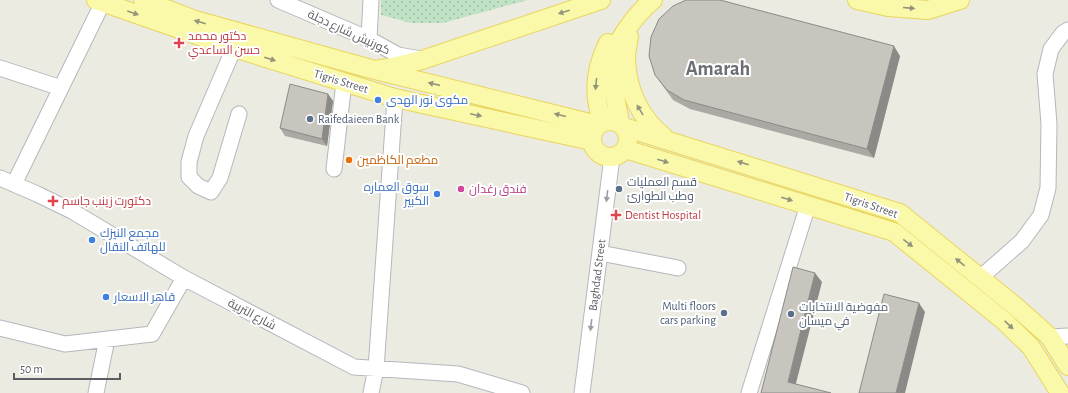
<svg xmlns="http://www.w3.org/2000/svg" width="1068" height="393" font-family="'Alegreya Sans',Cairo,sans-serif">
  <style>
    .green { fill: url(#green-dots) }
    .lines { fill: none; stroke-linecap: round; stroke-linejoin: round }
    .minor-casing { stroke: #b4b7bc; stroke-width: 17 }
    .major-casing { stroke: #e9d55e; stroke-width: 20 }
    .minor { stroke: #fff; stroke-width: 15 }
    .major { stroke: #faf8a9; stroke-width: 18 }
    .wall { fill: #aca9a4 }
    .shaded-wall { fill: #8c8a86 }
    .building { fill: #c8c5bf; stroke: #8c8a86 }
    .oneway { fill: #92937b }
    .oneway2 { fill: #9c9ea1 }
    .health-dot { fill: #e0444e; stroke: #fff; stroke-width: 1.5 }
    .shop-dot { fill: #3f7fe0; stroke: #fff; stroke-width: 1.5 }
    .service-dot { fill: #5c6f8a; stroke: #fff; stroke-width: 1.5 }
    .food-dot { fill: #e8710a; stroke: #fff; stroke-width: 1.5 }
    .hotel-dot { fill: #d1479c; stroke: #fff; stroke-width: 1.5 }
    .labels { text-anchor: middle; stroke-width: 4; stroke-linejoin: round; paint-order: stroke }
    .street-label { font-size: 12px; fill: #5a5d62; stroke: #fff }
    .health-label { font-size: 12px; fill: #be3a42; stroke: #fff; text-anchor: start }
    .shop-label { font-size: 12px; fill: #366cbe; stroke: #fff; text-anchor: start }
    .service-label { font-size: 12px; fill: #4e5e75; stroke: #fff; text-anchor: start }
    .food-label { font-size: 12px; fill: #c56008; stroke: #fff; text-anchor: start }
    .hotel-label { font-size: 12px; fill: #b23c85; stroke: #fff; text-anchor: start }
    .town-label { font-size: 20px; font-weight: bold; fill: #6b6e74; stroke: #fff }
  </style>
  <defs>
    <pattern id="green-dots" width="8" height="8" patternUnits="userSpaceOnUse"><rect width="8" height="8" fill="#bfe3c4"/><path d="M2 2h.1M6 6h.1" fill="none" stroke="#9ebba3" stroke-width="1.8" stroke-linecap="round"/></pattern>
  </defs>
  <rect width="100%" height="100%" fill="#ecebe2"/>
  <path class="green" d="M 381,0 L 528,0 L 443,23 L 411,23 L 381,15 Z"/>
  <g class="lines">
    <defs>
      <path id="minor" d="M 278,0 L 369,39 L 398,55 L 421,59
        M 369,39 L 371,0
        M 234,48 L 196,136 L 189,162 L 189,177 L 198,186 L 211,192 L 220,178 L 239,114
        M 0,68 L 61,88
        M 334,169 L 344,82
        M 0,178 L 37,194 L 72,211 L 184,278 L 354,367 L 458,374 L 522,393
        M 14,184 L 103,2
        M 600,253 L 678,268
        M 980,278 L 1022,241 L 1041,215 L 1048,188 L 1049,124 L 1045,74 L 1051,49 L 1063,33 L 1068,30
        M 0,328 L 65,344 L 152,334 L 184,278
        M 1050,337 L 1068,336
        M 96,393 L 107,339
        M 371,393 L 376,369 L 395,98
        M 582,393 L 612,157
        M 749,393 L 808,205"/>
      <path id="major" d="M 96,0 L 234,48 L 395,98 L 592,141
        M 143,0 L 195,20 L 371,69 L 598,125
        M 857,0 L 888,7 L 928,10 L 960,0
        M 629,37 C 628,44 626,52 626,59 C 627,90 640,118 664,137
        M 380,69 L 388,68 L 422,60 L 601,0
        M592 139a18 18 0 1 1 36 0a18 18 0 1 1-36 0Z
        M 603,122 C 592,95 595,69 608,43
        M 620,123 C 617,104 611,84 612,64 C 613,43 637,13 653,0
        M 624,127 L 900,213 L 1015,306 L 1050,337 L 1068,366
        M 625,149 L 894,232 L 1003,320 L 1031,347 L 1060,393"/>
    </defs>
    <use href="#minor" class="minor-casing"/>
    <use href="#major" class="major-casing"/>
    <use href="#minor" class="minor"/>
    <use href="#major" class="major"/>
  </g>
  <path class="wall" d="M 900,56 L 874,158 L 690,109 L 673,100 L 655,75 Z
    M 328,94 L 333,101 L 327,146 L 285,136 L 280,128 Z"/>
  <path class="shaded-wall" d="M 894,46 L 900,56 L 874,158 L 867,149 Z
    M 328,94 L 333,101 L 327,146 L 322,139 Z
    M 815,273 L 822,282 L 794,391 L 788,382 Z
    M 919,303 L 925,312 L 905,393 L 896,393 Z"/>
  <path class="building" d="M 686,0 L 720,0 L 894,46 L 867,149 L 684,100 L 667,90 L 655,75 L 649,56 L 651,37 L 659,19 L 673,6 Z
    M 290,84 L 328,94 L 322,139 L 280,128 Z
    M 793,267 L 815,273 L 788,382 L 831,393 L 761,393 Z
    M 884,294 L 919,303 L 896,393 L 859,393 Z"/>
  <defs><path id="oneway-solid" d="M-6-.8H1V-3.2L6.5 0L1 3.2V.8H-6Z"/></defs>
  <g class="oneway">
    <use href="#oneway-solid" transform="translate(909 8) rotate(5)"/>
    <use href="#oneway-solid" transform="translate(564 12) rotate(162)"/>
    <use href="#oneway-solid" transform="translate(133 13) rotate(19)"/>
    <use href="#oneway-solid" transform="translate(200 22) rotate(-164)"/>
    <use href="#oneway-solid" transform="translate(270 59) rotate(17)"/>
    <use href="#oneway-solid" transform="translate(434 84) rotate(-167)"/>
    <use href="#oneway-solid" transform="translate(596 84) rotate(96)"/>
    <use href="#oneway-solid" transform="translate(640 110) rotate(-121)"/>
    <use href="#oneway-solid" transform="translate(476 115) rotate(12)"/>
    <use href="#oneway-solid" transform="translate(560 115) rotate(-166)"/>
    <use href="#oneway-solid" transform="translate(663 161) rotate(17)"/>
    <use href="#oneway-solid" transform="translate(743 163) rotate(-162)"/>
    <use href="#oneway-solid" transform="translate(787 199) rotate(17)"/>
    <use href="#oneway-solid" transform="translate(908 243) rotate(38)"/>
    <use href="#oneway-solid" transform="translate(960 262) rotate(-141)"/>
    <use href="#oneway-solid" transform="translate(1009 325) rotate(44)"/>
  </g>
  <g class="oneway2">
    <use href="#oneway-solid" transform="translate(607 196) rotate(97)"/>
    <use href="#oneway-solid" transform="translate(591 325) rotate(97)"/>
  </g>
  <g class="health-dot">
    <path d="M177 37h4v4h4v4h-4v4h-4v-4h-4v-4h4z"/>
    <path d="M51 195h4v4h4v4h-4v4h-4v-4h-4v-4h4z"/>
    <path d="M614 209h4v4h4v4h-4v4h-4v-4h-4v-4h4z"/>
  </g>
  <g class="shop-dot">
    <circle cx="378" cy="100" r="4"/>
    <circle cx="437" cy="194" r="4"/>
    <circle cx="92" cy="240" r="4"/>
    <circle cx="106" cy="297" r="4"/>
  </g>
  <g class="service-dot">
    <circle cx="310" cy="119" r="4"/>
    <circle cx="619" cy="189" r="4"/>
    <circle cx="724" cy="313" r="4"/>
    <circle cx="791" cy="314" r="4"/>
  </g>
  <circle class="food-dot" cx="349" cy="160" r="4"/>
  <circle class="hotel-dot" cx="461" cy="189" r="4"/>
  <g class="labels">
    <g class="street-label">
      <text transform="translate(349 32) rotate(25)" y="4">كورنيش شارع دجلة</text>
      <text transform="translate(341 81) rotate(17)" y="4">Tigris Street</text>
      <text transform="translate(871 205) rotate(19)" y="4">Tigris Street</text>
      <text transform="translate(597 275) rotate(-83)" y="4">Baghdad Street</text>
      <text transform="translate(252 314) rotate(28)" y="4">شارع التربية</text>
    </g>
    <g class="health-label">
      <text x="188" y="40">دكتور محمد<tspan x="188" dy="14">حسن الساعدي</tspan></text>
      <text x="62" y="205">دكتورت زينب جاسم</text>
      <text x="625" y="219">Dentist Hospital</text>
    </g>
    <g class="shop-label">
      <text x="386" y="104">مكوى نور الهدى</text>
      <text x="429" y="191" text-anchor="end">سوق العماره<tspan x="429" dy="14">الكبير</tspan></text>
      <text x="100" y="237">مجمع النيزك<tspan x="100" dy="14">للهاتف النقال</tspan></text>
      <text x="114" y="301">قاهر الاسعار</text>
    </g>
    <g class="service-label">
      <text x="318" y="123">Raifedaieen Bank</text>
      <text x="627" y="186">قسم العمليات<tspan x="627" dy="14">وطب الطوارئ</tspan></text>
      <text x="716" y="310" text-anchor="end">Multi floors<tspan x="716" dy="14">cars parking</tspan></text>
      <text x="799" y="311">مفوضية الانتخابات<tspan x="799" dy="14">في ميسان</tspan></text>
    </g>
    <g class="food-label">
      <text x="357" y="164">مطعم الكاظمين</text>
    </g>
    <g class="hotel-label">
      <text x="469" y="193">فندق رغدان</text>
    </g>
    <g class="town-label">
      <text x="718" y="75">Amarah</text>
    </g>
  </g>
  <path d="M14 373v6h106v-6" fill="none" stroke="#5a5d62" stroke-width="2"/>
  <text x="20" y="373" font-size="12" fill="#5a5d62" stroke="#ffffff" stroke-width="3" paint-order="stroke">50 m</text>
</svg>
